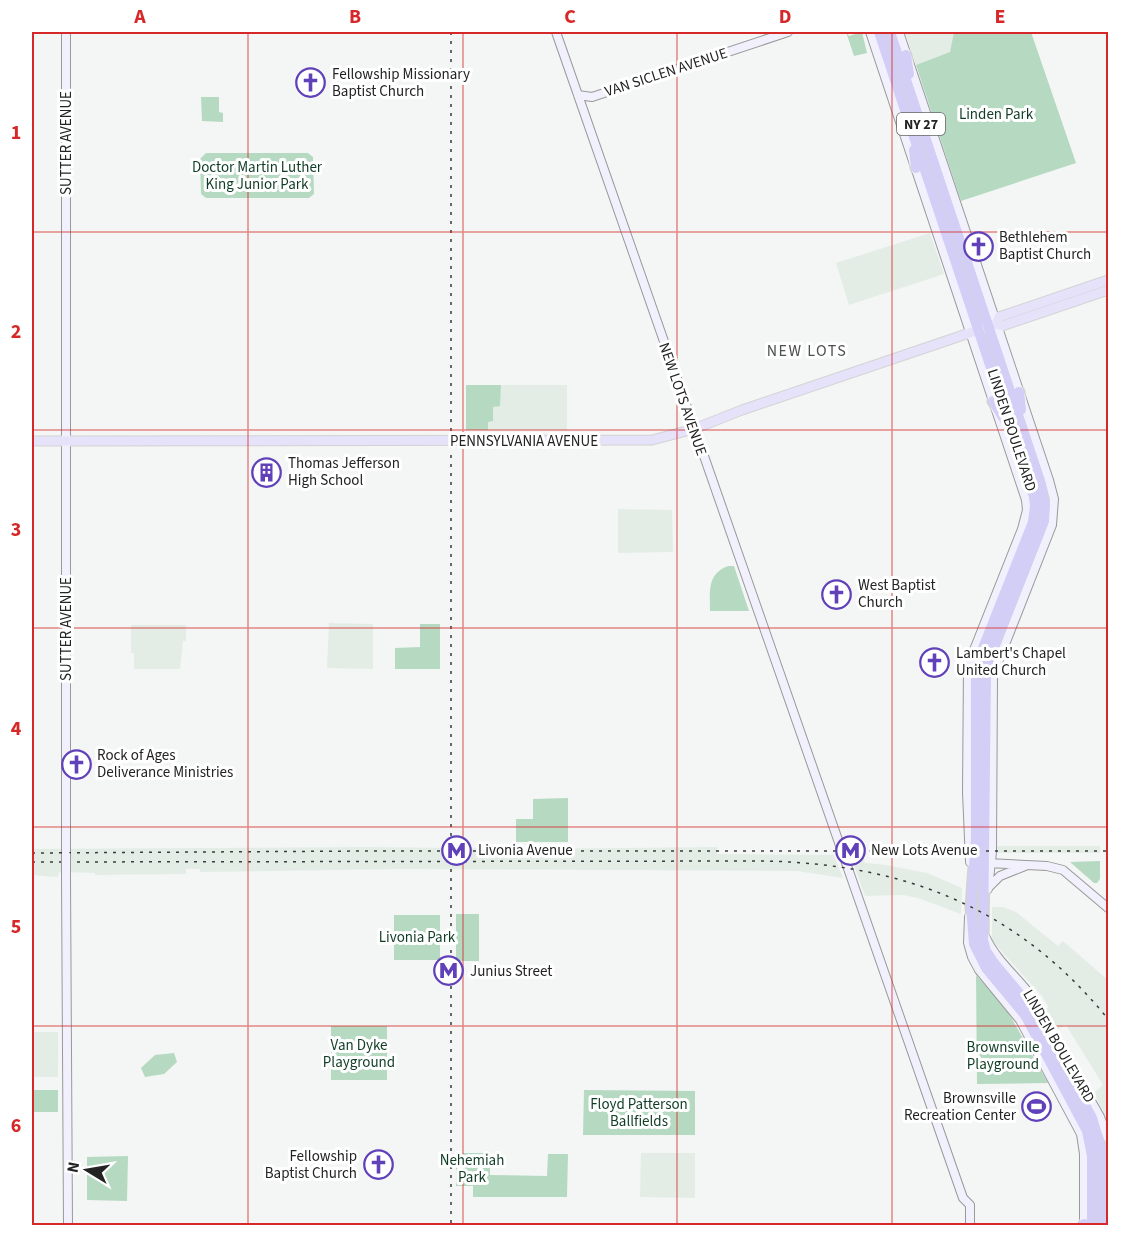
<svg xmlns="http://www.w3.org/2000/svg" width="1140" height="1257" font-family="'Source Sans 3',sans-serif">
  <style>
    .built { fill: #e3ede6 }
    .green { fill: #b6d9c2 }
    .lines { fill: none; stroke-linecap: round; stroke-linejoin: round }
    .secondary-casing { stroke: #979a98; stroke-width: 10 }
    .primary-casing { stroke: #d3d3d3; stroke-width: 11 }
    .highway-casing { stroke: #d3d3d3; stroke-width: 13 }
    .secondary { stroke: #f2f0fc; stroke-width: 8 }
    .primary { stroke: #e5e2fa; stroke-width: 9 }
    .highway { stroke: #d3cef6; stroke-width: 10 }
    .rail { stroke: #393b3a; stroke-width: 1.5; stroke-dasharray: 3 6; stroke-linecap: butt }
    .secondary-bridge-casing { stroke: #979a98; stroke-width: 10; stroke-linecap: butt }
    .secondary-bridge { stroke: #f2f0fc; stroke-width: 8 }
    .grid { fill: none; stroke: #d62828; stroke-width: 1.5; stroke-opacity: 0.55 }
    .labels { text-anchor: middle; stroke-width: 6; stroke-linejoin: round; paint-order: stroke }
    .shield { fill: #fff; stroke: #646564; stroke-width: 1.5 }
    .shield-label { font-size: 14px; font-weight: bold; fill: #222322 }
    .street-label { font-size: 15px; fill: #222322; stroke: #fff }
    .poi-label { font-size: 15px; fill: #222322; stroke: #fff; text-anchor: start }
    .park-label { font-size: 15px; fill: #0f3c24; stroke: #fff }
    .neighbourhood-label { font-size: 16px; letter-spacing: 1.5px; fill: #4e514f; stroke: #fff }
    .neatline { fill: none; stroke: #d62828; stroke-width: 2 }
    .grid-label { font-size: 20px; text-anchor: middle; font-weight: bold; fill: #d62828 }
  </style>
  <rect width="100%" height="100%" fill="#f3f6f4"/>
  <path class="built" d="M 905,32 L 954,32 L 951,52 L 916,65 Z
    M 930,233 L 944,274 L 849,305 L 836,263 Z
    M 501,385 L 567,385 L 567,430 L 488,430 L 488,421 L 493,421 L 493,406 L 500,396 Z
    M 618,509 L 672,510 L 673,552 L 618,553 Z
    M 329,623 L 373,624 L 373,669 L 327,668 Z
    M 131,625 L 186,625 L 186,641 L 183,641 L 180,669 L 134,669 L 134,653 L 131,653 Z
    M 997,846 L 1100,846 L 1100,853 L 997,853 Z
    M 370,847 L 520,849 L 717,847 L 717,854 L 834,855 L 843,878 L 797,871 L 401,869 L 200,872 L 200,869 L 186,869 L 186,874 L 95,875 L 95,873 L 59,872 L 58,877 L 32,875 L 32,849 Z
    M 851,857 L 863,857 L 865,863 L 886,865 L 927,873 L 962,888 L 961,914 L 918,898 L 903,895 L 865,896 Z
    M 992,907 L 1003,907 L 1016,912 L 1058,946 L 1063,941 L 1108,980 L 1108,1123 L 1094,1093 L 1103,1085 L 1066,1025 L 1056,1030 L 1045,1008 L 1049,1008 L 1042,996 L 992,941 Z
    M 32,1032 L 58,1032 L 58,1077 L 32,1077 Z
    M 641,1153 L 695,1153 L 695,1198 L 640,1197 Z"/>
  <path class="green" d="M 846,32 L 849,36 L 862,32 L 867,53 L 854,56 Z
    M 954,32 L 1031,32 L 1076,163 L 961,201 L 916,65 L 950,52 Z
    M 201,97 L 219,97 L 219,112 L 223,113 L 223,122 L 202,121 Z
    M 206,153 L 308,153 L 313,157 L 314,194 L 309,198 L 206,198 L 201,194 L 200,159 Z
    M 466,385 L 501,385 L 500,406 L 493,407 L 493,421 L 488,422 L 488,430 L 466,430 Z
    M 728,566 L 734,566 L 749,611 L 710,611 C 710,591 707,574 728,566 Z
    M 420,624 L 440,624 L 440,669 L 395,669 L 395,648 L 420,647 Z
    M 568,798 L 568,842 L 516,842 L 516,819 L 533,819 L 533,799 Z
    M 1100,861 L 1100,879 L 1097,883 L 1094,883 L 1070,862 Z
    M 456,914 L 479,914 L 479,961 L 456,961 Z
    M 394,915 L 440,915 L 440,960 L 394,960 Z
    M 976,975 L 1007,1010 L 1048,1083 L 977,1084 Z
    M 331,1026 L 387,1026 L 387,1080 L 331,1080 Z
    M 174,1053 L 177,1062 L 164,1074 L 145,1077 L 141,1068 L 155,1055 Z
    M 32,1090 L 58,1090 L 58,1112 L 32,1112 Z
    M 584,1090 L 695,1091 L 695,1135 L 583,1135 Z
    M 456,1153 L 490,1153 L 490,1175 L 547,1176 L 548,1154 L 568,1154 L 567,1197 L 473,1197 L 473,1186 L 456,1186 Z
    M 128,1156 L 127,1201 L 87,1200 L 87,1157 Z"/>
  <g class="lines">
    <defs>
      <path id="secondary" d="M 66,32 L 66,855
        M 556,32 L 963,1198 L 970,1205 L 970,1226
        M 870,32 L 1026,500 L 1027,510 L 1022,529 L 968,665 L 967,792 L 970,862
        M 899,32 L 1049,480 L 1054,499 L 1052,525 L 993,675 L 992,852 L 988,889
        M 578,95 L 592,97 L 788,32
        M 987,863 L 1047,866 L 1063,870 L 1108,908
        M 66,878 L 68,1226
        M 988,888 L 1000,876 L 1025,866
        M 969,917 L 968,943 L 972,957 L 979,970 L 1020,1020 L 1081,1134 L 1084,1154 L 1084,1226
        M 986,938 C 997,962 1020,979 1035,1001 L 1100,1117 L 1108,1138"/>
      <path id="primary" d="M 996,324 L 999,317 L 1108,280
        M 32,441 L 652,440 L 694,429 L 742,410 L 996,324 L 1002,326 L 1108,290"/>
      <path id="highway" d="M 879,32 L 1034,497 L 1035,506 L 1033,522 L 981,653 L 976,675 L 976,838 L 971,907 L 974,944 L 986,968 L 1025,1015 L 1087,1131 L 1092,1156 L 1092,1226
        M 890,32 L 1040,481 L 1045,505 L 1044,521 L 994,647 L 986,675 L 983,940 L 986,951 L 994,963 L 1034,1011 L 1092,1118 L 1103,1155 L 1103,1226
        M 906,55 L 909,74
        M 914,150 L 916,168
        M 1019,392 L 1021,410
        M 993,401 L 1004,419
        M 1084,1224 L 1085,1226"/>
    </defs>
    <use href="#secondary" class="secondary-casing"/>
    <use href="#primary" class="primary-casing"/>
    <use href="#highway" class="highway-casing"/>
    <use href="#secondary" class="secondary"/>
    <use href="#primary" class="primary"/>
    <use href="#highway" class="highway"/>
    <path class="rail" d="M 451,32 L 451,1226
      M 32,853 L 369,851 L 1108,851
      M 32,862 L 764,861 C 905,864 1018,908 1108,1019"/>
    <defs>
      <path id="secondary-bridge" d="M 66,878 L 66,855"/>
    </defs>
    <use href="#secondary-bridge" class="secondary-bridge-casing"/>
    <use href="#secondary-bridge" class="secondary-bridge"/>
  </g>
  <path class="grid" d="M 248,32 L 248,1226M 463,32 L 463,1226M 677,32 L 677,1226M 892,32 L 892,1226M 32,232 L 1108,232M 32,430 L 1108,430M 32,628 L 1108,628M 32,827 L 1108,827M 32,1026 L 1108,1026"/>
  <defs>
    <symbol id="church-ring" viewBox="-11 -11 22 22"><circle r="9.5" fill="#fff" stroke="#6141ba" stroke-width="1.5"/><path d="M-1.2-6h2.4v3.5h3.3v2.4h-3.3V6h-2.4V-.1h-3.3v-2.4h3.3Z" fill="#6141ba"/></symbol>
    <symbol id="building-ring" viewBox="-11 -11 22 22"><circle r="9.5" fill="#fff" stroke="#6141ba" stroke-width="1.5"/><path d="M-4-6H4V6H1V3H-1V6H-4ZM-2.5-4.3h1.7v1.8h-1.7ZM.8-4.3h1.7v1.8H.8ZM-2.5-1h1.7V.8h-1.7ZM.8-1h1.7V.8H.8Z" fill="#6141ba"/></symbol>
    <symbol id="metro-ring" viewBox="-11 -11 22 22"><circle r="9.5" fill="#fff" stroke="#6141ba" stroke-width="1.5"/><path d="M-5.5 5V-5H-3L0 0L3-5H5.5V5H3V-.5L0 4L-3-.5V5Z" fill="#6141ba"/></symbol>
    <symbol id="stadium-ring" viewBox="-11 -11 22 22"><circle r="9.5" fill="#fff" stroke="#6141ba" stroke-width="1.5"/><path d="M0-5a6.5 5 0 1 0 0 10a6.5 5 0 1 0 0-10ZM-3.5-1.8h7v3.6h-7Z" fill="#6141ba"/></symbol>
  </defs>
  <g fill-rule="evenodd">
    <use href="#church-ring" x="294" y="66" width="33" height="33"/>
    <use href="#church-ring" x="962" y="230" width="33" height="33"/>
    <use href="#building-ring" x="250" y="456" width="33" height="33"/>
    <use href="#church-ring" x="820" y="578" width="33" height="33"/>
    <use href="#church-ring" x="918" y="646" width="33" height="33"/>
    <use href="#church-ring" x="60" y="748" width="33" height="33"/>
    <use href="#metro-ring" x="440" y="834" width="33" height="33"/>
    <use href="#metro-ring" x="834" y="834" width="33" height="33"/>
    <use href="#metro-ring" x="432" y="954" width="33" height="33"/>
    <use href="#stadium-ring" x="1020" y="1090" width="33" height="33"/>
    <use href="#church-ring" x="362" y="1148" width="33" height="33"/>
  </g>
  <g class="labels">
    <rect class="shield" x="897" y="113" width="48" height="22" rx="4.5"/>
    <g class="shield-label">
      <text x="921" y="129">NY 27</text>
    </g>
    <g class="street-label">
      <text transform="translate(666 72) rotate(-18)" y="5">VAN SICLEN AVENUE</text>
      <text transform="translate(66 143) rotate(-90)" y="5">SUTTER AVENUE</text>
      <text transform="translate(683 399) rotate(71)" y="5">NEW LOTS AVENUE</text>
      <text transform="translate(1012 430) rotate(72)" y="5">LINDEN BOULEVARD</text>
      <text x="524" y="446">PENNSYLVANIA AVENUE</text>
      <text transform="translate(66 629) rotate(-90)" y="5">SUTTER AVENUE</text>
      <text transform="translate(1059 1046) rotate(60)" y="5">LINDEN BOULEVARD</text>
    </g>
    <g class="poi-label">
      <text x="332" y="79">Fellowship Missionary<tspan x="332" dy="17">Baptist Church</tspan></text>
      <text x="999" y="242">Bethlehem<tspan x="999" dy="17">Baptist Church</tspan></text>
      <text x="288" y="468">Thomas Jefferson<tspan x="288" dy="17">High School</tspan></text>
      <text x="858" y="590">West Baptist<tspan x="858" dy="17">Church</tspan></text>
      <text x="956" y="658">Lambert's Chapel<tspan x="956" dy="17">United Church</tspan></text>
      <text x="97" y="760">Rock of Ages<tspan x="97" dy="17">Deliverance Ministries</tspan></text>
      <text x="478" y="855">Livonia Avenue</text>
      <text x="871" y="855">New Lots Avenue</text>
      <text x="470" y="976">Junius Street</text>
      <text x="1016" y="1103" text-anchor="end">Brownsville<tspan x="1016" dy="17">Recreation Center</tspan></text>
      <text x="357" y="1161" text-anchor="end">Fellowship<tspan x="357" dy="17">Baptist Church</tspan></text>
    </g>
    <g class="park-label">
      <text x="996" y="119">Linden Park</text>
      <text x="257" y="172">Doctor Martin Luther<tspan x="257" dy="17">King Junior Park</tspan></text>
      <text x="417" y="942">Livonia Park</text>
      <text x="359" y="1050">Van Dyke<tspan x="359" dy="17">Playground</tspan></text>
      <text x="1003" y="1052">Brownsville<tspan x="1003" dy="17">Playground</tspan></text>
      <text x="639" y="1109">Floyd Patterson<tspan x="639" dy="17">Ballfields</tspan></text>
      <text x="472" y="1165">Nehemiah<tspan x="472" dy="17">Park</tspan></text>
    </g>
    <g class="neighbourhood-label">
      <text x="807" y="356">NEW LOTS</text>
    </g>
  </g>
  <rect width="1140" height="1257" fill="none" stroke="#ffffff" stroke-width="66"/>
  <g transform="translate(87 1170) rotate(281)" stroke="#ffffff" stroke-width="4.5" paint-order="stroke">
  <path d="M0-4.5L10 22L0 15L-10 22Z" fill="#222322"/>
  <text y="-9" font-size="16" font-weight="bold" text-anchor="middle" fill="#222322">N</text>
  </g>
  <rect x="33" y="33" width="1074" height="1191" class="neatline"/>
  <g class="grid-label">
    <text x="140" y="23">A</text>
    <text x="355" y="23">B</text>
    <text x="570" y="23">C</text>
    <text x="785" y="23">D</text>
    <text x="1000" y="23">E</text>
    <text x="16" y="139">1</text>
    <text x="16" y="338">2</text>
    <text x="16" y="536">3</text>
    <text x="16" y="735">4</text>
    <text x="16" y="933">5</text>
    <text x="16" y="1132">6</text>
  </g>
</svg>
